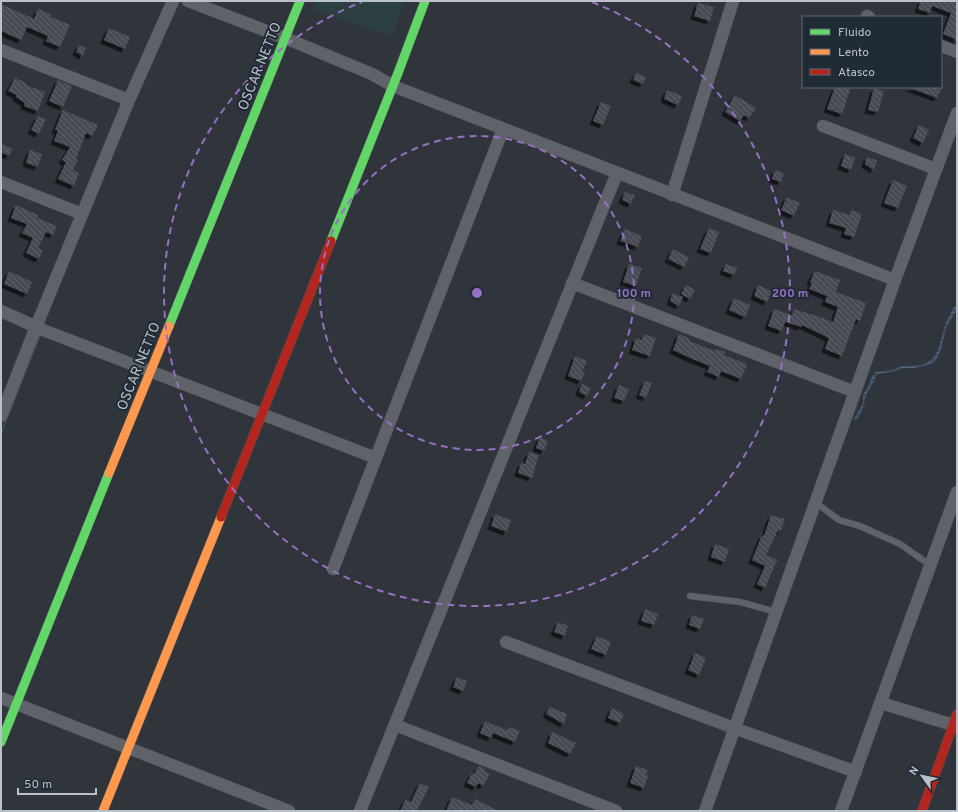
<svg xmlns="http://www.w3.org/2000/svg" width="958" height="812" font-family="Overpass,sans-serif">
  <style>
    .grass { fill: #2c3f41 }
    .water { fill: url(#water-rules) }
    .building { fill: url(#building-back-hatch); filter: url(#shadow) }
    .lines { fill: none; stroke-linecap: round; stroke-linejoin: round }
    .lane-casing { stroke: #4c5156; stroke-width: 7 }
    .street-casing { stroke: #4c5156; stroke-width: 13 }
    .fast-casing { stroke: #4c5156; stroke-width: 10 }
    .slow-casing { stroke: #4c5156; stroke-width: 10 }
    .jam-casing { stroke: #4c5156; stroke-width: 10 }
    .lane { stroke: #5f6369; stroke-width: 6 }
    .street { stroke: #5f6369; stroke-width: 12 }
    .fast { stroke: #63d668; stroke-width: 9 }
    .slow { stroke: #ff974d; stroke-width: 9 }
    .jam { stroke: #b3261e; stroke-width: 9 }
    .ring { fill: none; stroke: #976fc4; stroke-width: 2; stroke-dasharray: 7 5 }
    .labels { text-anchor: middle; stroke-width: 4; stroke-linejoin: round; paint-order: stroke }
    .street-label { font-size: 14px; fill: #bac1cb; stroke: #212b36 }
    .centre { fill: #976fc4; stroke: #212b36; stroke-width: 2 }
    .ring-label { font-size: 12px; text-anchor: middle; font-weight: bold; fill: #976fc4; stroke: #212b36; stroke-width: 4; stroke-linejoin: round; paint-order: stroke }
  </style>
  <defs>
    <pattern id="water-rules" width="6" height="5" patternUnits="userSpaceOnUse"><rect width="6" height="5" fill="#3e5065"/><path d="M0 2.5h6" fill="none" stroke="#58677a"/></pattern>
    <pattern id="building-back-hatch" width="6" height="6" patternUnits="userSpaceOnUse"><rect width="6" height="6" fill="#474c52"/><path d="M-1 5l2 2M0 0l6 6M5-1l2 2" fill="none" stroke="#5f646a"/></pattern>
    <filter id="shadow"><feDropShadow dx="-3.5" dy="3.5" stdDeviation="0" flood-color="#0009"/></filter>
  </defs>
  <rect width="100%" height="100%" fill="#2f353b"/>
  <path class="grass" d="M 315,1 L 404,1 L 393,36 L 312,10 Z"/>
  <path class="water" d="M 957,306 L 957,310 L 951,319 L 946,328 L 941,350 L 936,360 L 929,365 L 914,368 L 903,368 L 896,371 L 877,374 L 873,383 L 866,395 L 863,408 L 858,418 L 854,421 L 854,419 L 857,414 L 863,403 L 863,395 L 870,383 L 870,380 L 873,375 L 876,372 L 892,370 L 902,366 L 921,365 L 928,362 L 934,357 L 938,350 L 946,322 L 954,307 Z
    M 39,337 L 40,337 L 1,435 L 1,432 Z"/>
  <path class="building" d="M 921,1 L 957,1 L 957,40 L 943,34 L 951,13 L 932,6 L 930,13 L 918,9 Z
    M 698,3 L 714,7 L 710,21 L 694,16 Z
    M 1,4 L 34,19 L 38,9 L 51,14 L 50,16 L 70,25 L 60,47 L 46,41 L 48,36 L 27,27 L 21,40 L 1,31 Z
    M 109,28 L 130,37 L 125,49 L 104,40 Z
    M 79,45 L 86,48 L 83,56 L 76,52 Z
    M 636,73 L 646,77 L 643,84 L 633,80 Z
    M 15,78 L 26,83 L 26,85 L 45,92 L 38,111 L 24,106 L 25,103 L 16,97 L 17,95 L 8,91 Z
    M 58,80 L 72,86 L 63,107 L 49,101 Z
    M 835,87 L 851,87 L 846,101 L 847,101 L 842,114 L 827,109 Z
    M 910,87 L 942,87 L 937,98 L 910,88 Z
    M 874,88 L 884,91 L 878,112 L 868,110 Z
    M 667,90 L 682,96 L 678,105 L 664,99 Z
    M 735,95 L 756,108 L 749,118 L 744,115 L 740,121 L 725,112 Z
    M 601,102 L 611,106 L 603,125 L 593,121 Z
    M 63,110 L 98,125 L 92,136 L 86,133 L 76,159 L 78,160 L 73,170 L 79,173 L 74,186 L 58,179 L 66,162 L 62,160 L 70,147 L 54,141 L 58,131 L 55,130 Z
    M 38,116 L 46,119 L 39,134 L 31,130 Z
    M 919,125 L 929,130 L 923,143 L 913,138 Z
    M 1,143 L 12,149 L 9,156 L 1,152 Z
    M 30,150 L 42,154 L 38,167 L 26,163 Z
    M 845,154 L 855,158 L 851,170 L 841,166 Z
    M 867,157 L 877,160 L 874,170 L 865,164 Z
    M 775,170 L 784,173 L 781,182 L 772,179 Z
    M 893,180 L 907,186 L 898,208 L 884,203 Z
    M 625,192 L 635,195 L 631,204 L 622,200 Z
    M 787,197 L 800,203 L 794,216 L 781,210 Z
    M 16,205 L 38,215 L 37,218 L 57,226 L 53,235 L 46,232 L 38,248 L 43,250 L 39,259 L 26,253 L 33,238 L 22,233 L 27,224 L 11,218 Z
    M 833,210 L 850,215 L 851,210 L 862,214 L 854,237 L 844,234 L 846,228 L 829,223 Z
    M 709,228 L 719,232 L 711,253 L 700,249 Z
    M 625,229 L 642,236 L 638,247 L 620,241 Z
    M 673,249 L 689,257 L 684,267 L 668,259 Z
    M 629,264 L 642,268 L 636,286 L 623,282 Z
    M 726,264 L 737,268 L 734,275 L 723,271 Z
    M 9,271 L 32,282 L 27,294 L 4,284 Z
    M 815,271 L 840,280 L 836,292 L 866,303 L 860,321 L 856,319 L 842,356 L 825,349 L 829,338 L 802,325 L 802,327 L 785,322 L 782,331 L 768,326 L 774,309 L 792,315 L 794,309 L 823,318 L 833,322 L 838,307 L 825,302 L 827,296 L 809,289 L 812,283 L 810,282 Z
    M 686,285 L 695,290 L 690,299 L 681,294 Z
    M 758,285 L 772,291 L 767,302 L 754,296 Z
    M 673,293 L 683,297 L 679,306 L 670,301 Z
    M 734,298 L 750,305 L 745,317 L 729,310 Z
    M 644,334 L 656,338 L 650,356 L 632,350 L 636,338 L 642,340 Z
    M 679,334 L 690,339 L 689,341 L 715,351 L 716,349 L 725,352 L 724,355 L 747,364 L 741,379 L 721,371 L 719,377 L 707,372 L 710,366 L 690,358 L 673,350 Z
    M 575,356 L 587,361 L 582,372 L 585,373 L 581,381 L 568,376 Z
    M 645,381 L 652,383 L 646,398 L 639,395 Z
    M 582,384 L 591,388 L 587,396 L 579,392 Z
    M 619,385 L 629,389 L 624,401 L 614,398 Z
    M 540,437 L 548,441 L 544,451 L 536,448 Z
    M 529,452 L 539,455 L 532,478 L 518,473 L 521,463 L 525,464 Z
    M 495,514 L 511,520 L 507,532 L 491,526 Z
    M 771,515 L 785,519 L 781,531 L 778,530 L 766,555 L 777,560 L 765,588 L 757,584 L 765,566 L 752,560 L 762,535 L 764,536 Z
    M 715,544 L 729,549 L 725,562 L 711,557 Z
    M 645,609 L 658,614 L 654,625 L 641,621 Z
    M 692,615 L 704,619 L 700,629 L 689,625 Z
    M 558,622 L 568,626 L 565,636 L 554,632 Z
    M 597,636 L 611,642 L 606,655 L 591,649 Z
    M 695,653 L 706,658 L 699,675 L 688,670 Z
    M 457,677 L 467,681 L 463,691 L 453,687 Z
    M 550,707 L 567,714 L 564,724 L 546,714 Z
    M 612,708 L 624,714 L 620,723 L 608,718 Z
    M 485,721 L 507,730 L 509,727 L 520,731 L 515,742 L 493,733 L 491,738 L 480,733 Z
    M 552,732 L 576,743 L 570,754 L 548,743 Z
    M 479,766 L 485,768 L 484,771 L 490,774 L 483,786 L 478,783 L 476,787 L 467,783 L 472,773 L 474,774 Z
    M 636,766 L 648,770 L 646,775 L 648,776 L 644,788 L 630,783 Z
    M 420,783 L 429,787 L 417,811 L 400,811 L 406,799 L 411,802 Z
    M 452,797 L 472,805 L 475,799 L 499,811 L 446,811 Z"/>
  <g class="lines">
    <defs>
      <path id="lane" d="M 815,502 L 839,520 L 860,526 L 900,544 L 930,565
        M 690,596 L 740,602 L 776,612"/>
      <path id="street" d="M 188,1 L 285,38 L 372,74 L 393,86 L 895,280
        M 867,16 L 869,17
        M 941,46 L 957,52
        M 1,50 L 129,100
        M 823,126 L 936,169
        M 1,182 L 82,214
        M 672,195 L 733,1
        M 572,283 L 855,392
        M 1,311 L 43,330 L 376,458
        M 1,416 L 36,327 L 129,100 L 173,1
        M 333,569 L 503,129
        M 506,642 L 734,728 L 856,772
        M 1,698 L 289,811
        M 881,703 L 953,725
        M 395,725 L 616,811
        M 360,811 L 617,173
        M 705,811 L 895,280 L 957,113
        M 841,811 L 957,492"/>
      <path id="fast" d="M 331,241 L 398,73 L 425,1
        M 169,326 L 300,1
        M 1,742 L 109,473"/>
      <path id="slow" d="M 109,473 L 169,326
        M 103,811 L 221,517"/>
      <path id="jam" d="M 221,517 L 331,241
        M 922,811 L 957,714"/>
    </defs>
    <use href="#lane" class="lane-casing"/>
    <use href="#street" class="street-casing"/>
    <use href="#fast" class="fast-casing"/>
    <use href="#slow" class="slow-casing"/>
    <use href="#jam" class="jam-casing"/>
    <use href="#lane" class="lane"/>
    <use href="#street" class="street"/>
    <use href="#fast" class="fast"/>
    <use href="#slow" class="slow"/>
    <use href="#jam" class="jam"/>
  </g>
  <g class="ring">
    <circle cx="477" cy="293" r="157"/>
    <path d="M592 2A313 313 0 1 1 362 2"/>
  </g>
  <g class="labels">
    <g class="street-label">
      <text transform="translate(259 66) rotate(-68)" y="5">OSCAR NETTO</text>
      <text transform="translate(138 366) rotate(-68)" y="5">OSCAR NETTO</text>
    </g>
  </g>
  <circle cx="477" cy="293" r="6" class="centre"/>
  <g class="ring-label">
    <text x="634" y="297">100 m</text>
    <text x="790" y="297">200 m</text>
  </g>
  <rect width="958" height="812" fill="none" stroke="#bac1cb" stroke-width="4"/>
  <rect x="802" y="16" width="140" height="72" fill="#212b36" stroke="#5e6772"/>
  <rect x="810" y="29" width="20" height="6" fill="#63d668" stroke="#5e6772"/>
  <text x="838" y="36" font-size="12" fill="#bac1cb">Fluido</text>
  <rect x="810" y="49" width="20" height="6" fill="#ff974d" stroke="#5e6772"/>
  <text x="838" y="56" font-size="12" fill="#bac1cb">Lento</text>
  <rect x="810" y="69" width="20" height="6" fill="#b3261e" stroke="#5e6772"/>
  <text x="838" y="76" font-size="12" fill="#bac1cb">Atasco</text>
  <g transform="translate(922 776) rotate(303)" stroke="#212b36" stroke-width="3" paint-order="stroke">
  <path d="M0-3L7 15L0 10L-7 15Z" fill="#bac1cb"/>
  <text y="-6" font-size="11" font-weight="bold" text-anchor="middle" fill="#bac1cb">N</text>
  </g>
  <path d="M18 788v6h78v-6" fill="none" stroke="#bac1cb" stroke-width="2"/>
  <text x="24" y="788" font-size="12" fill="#bac1cb" stroke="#212b36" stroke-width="3" paint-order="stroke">50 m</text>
</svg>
